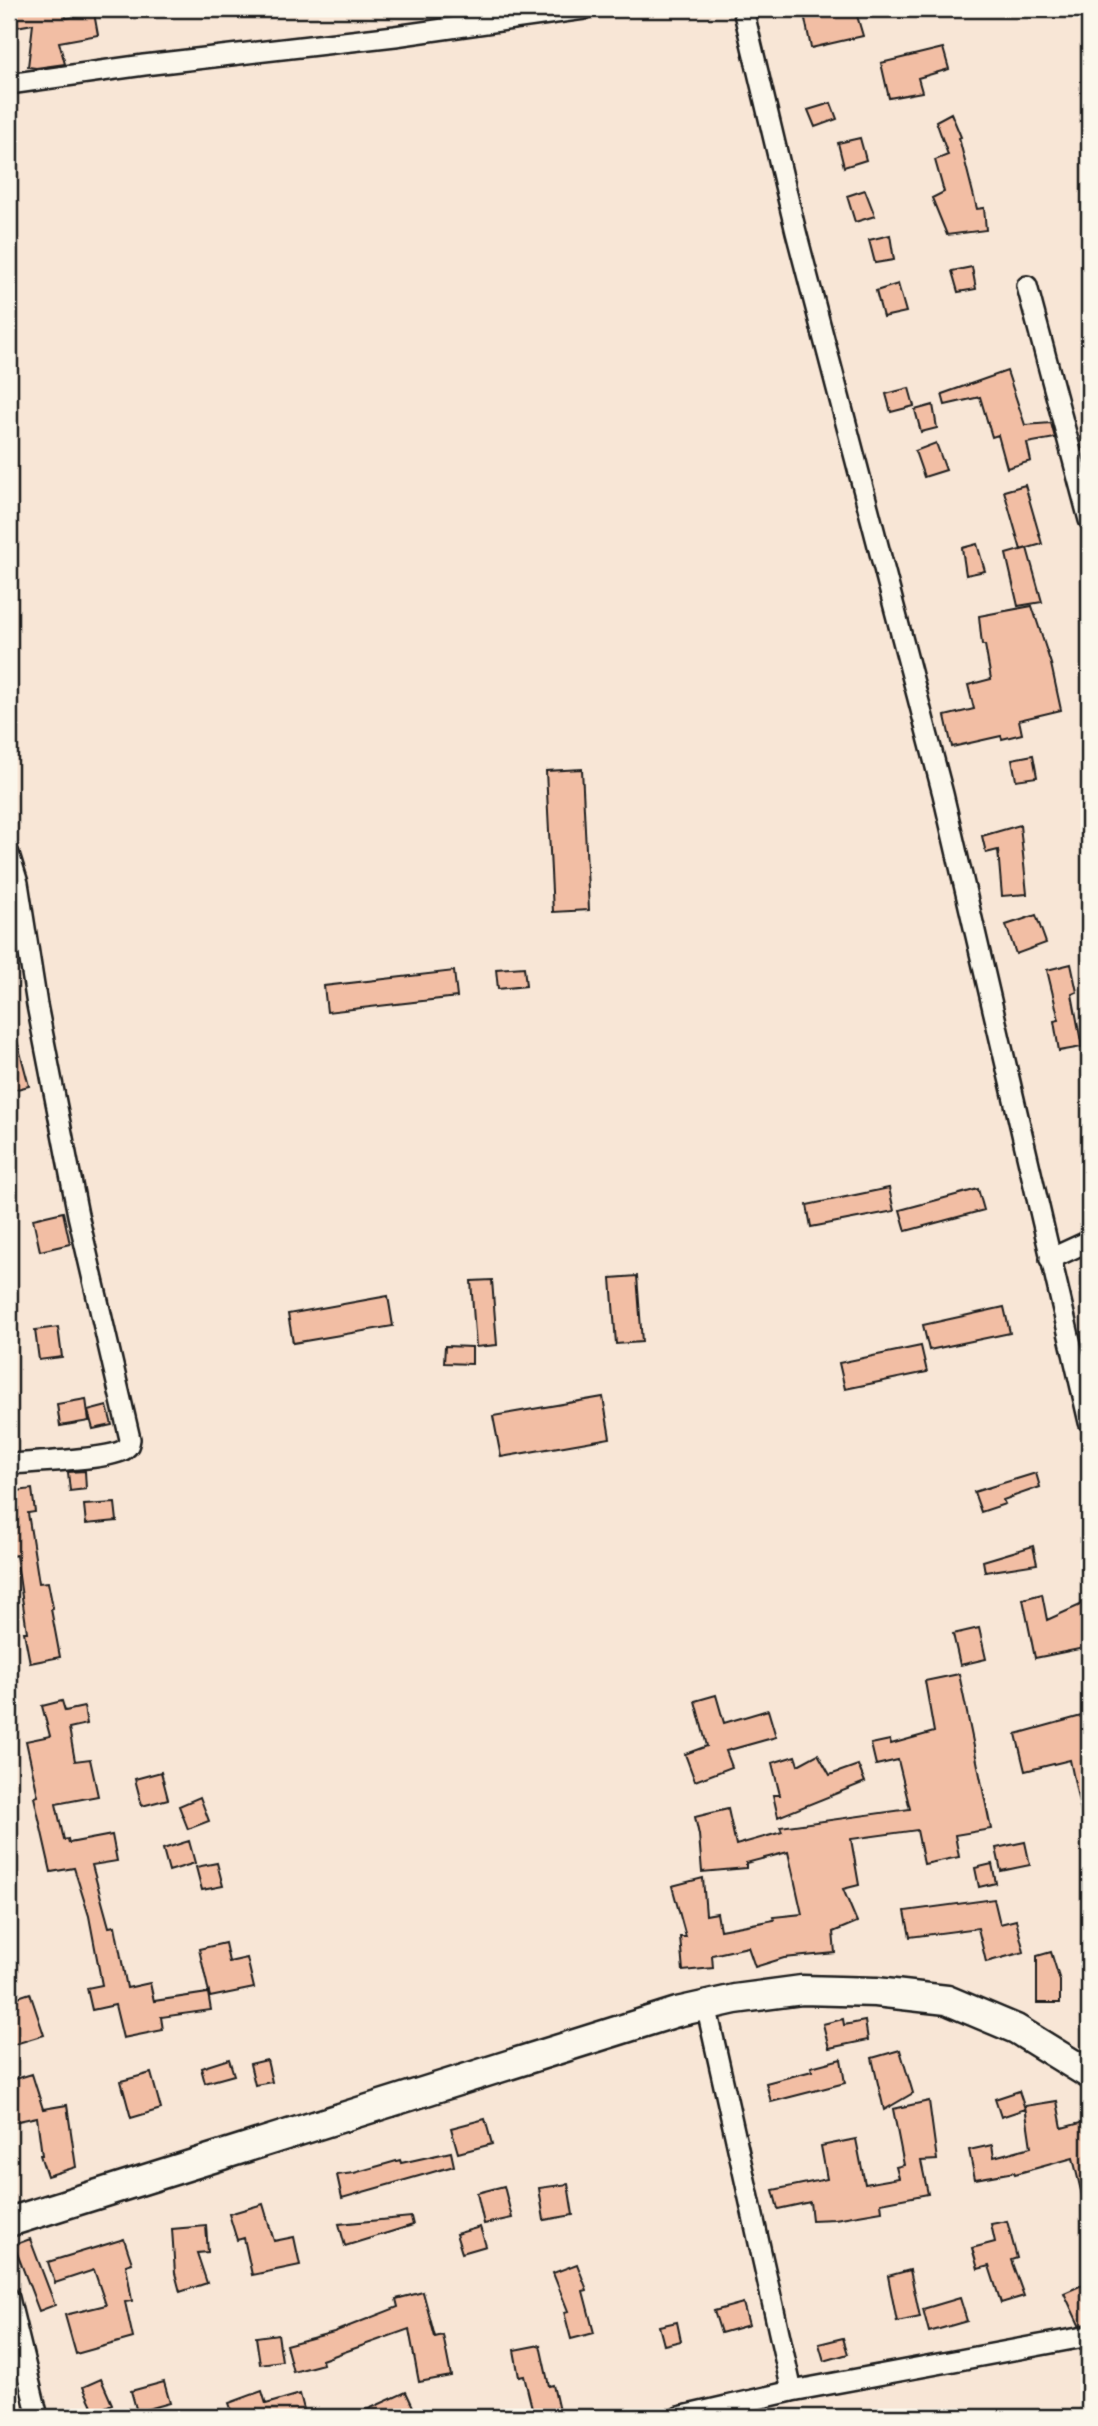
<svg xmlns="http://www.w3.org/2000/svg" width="1098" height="2426" font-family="Pangolin,sans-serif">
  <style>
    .building { fill: #f2bea4; stroke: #1c1c1c; stroke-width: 2 }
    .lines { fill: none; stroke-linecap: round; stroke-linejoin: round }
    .street-casing { stroke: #1c1c1c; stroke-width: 24 }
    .secondary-casing { stroke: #1c1c1c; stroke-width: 33 }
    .street { stroke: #fbf7ec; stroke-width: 19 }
    .secondary { stroke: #fbf7ec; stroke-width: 28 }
  </style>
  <rect width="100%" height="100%" fill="#f8e6d6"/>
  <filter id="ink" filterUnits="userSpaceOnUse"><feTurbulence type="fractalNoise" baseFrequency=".0143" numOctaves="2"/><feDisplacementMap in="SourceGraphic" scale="14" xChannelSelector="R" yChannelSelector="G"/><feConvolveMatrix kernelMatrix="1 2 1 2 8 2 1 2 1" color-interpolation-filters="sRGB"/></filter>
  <g filter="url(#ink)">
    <path class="building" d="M 13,9 L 65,9 L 66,18 L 94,13 L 98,35 L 59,42 L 65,64 L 36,68 L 28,67 L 33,24 L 16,27 Z
      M 803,9 L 855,9 L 863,36 L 811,48 Z
      M 943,48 L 949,69 L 918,78 L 922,92 L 889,98 L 881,63 Z
      M 831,103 L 837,119 L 815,127 L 808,110 Z
      M 951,113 L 961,137 L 959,138 L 977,209 L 984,208 L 986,230 L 947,235 L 932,198 L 944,192 L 935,160 L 948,155 L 936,121 Z
      M 860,138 L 866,160 L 844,167 L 838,143 Z
      M 865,190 L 875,216 L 855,222 L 847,196 Z
      M 890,235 L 894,260 L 875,263 L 869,240 Z
      M 972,267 L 976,289 L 958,292 L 952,271 Z
      M 898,284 L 906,312 L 883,317 L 876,291 Z
      M 1007,371 L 1025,425 L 1051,423 L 1055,438 L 1027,443 L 1031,461 L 1007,468 L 998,435 L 992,437 L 980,397 L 945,405 L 942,394 Z
      M 909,388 L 914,406 L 891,412 L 886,394 Z
      M 933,405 L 937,428 L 921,432 L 915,410 Z
      M 936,443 L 946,470 L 924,477 L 915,451 Z
      M 1025,485 L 1042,544 L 1021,550 L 1004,491 Z
      M 977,544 L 985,571 L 966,575 L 962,548 Z
      M 1027,548 L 1042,602 L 1018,606 L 1006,554 Z
      M 1032,606 L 1051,664 L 1061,710 L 1019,720 L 1022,734 L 1002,739 L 1001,736 L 952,747 L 945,716 L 974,709 L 968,685 L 991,679 L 985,645 L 982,645 L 979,616 Z
      M 1033,755 L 1037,777 L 1016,780 L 1012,759 Z
      M 582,769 L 589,910 L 553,912 L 546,771 Z
      M 1020,825 L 1027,894 L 1002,896 L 998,850 L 986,853 L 982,836 Z
      M 1036,915 L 1046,943 L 1016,954 L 1006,925 Z
      M 1071,964 L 1077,992 L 1072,994 L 1082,1047 L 1059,1051 L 1054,1021 L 1059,1020 L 1047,970 Z
      M 524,967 L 526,986 L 498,989 L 496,969 Z
      M 454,971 L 457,997 L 327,1012 L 324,986 Z
      M 15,1033 L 29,1086 L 9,1091 L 9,1034 Z
      M 889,1188 L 894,1211 L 811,1227 L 807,1205 Z
      M 978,1189 L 984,1210 L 906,1231 L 900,1210 Z
      M 63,1212 L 70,1244 L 40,1251 L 33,1219 Z
      M 637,1276 L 642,1342 L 616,1344 L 611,1278 Z
      M 492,1280 L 497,1345 L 476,1347 L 471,1281 Z
      M 388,1296 L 393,1326 L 293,1343 L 288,1314 Z
      M 1004,1307 L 1010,1333 L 929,1350 L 923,1325 Z
      M 58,1327 L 62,1357 L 39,1360 L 35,1330 Z
      M 445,1346 L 472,1347 L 472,1364 L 444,1363 Z
      M 921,1346 L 927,1372 L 845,1389 L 839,1363 Z
      M 603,1397 L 610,1438 L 501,1457 L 493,1416 Z
      M 86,1399 L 89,1421 L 60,1426 L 57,1404 Z
      M 107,1406 L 112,1425 L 93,1429 L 88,1411 Z
      M 85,1471 L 86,1489 L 70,1491 L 68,1472 Z
      M 1036,1473 L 1040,1487 L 1003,1500 L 1005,1504 L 981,1512 L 974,1492 Z
      M 32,1489 L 35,1512 L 28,1513 L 39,1583 L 48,1582 L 53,1608 L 51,1609 L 60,1657 L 30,1663 L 24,1632 L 27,1632 L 16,1555 L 12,1556 L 9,1532 L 9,1492 Z
      M 115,1503 L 117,1521 L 86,1524 L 84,1505 Z
      M 1033,1546 L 1037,1564 L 985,1572 L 983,1561 Z
      M 1042,1594 L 1047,1620 L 1089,1601 L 1089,1647 L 1035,1658 L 1023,1599 Z
      M 979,1628 L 986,1659 L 960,1665 L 953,1634 Z
      M 959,1674 L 991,1829 L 955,1835 L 959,1857 L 924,1864 L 917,1830 L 851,1839 L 859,1885 L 843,1889 L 857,1922 L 833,1932 L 835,1953 L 784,1958 L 755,1967 L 748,1947 L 712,1955 L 713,1968 L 683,1971 L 680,1937 L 686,1937 L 672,1886 L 703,1878 L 706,1915 L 717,1913 L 720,1930 L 774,1920 L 773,1917 L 802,1914 L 788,1852 L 746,1863 L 746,1868 L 702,1872 L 699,1835 L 695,1817 L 728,1809 L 736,1845 L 782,1832 L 780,1827 L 910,1809 L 898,1760 L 876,1765 L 871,1744 L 890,1740 L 891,1744 L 934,1732 L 925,1681 Z
      M 716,1695 L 724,1723 L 768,1710 L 776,1737 L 726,1751 L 732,1767 L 695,1781 L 685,1754 L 707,1746 L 695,1701 Z
      M 62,1701 L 65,1711 L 84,1707 L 87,1724 L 69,1728 L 75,1761 L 90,1759 L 98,1796 L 56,1804 L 64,1840 L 68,1839 L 69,1843 L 112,1835 L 117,1861 L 92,1865 L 109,1927 L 115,1926 L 127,1988 L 150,1983 L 154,2001 L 208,1993 L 211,2010 L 161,2017 L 163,2030 L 123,2038 L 115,2005 L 92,2010 L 87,1988 L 102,1985 L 89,1916 L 74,1868 L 51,1872 L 34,1797 L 38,1796 L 26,1741 L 50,1736 L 42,1706 Z
      M 1085,1715 L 1089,1730 L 1089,1812 L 1081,1813 L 1070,1760 L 1025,1771 L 1016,1734 Z
      M 818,1754 L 830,1775 L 858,1765 L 865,1782 L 778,1817 L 773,1795 L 780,1795 L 772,1763 L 795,1756 L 798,1765 Z
      M 161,1772 L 168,1799 L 142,1806 L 135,1779 Z
      M 200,1797 L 209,1821 L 188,1829 L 179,1806 Z
      M 189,1841 L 195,1863 L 169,1871 L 163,1849 Z
      M 1025,1842 L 1030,1865 L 1001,1871 L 996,1848 Z
      M 217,1863 L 223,1886 L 202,1890 L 196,1867 Z
      M 992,1864 L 996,1883 L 979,1887 L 975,1868 Z
      M 994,1899 L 1000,1924 L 1016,1920 L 1024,1952 L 986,1962 L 978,1928 L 910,1937 L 905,1911 Z
      M 225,1943 L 229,1962 L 247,1958 L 254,1988 L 210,1997 L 199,1949 Z
      M 1051,1952 L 1060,1981 L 1060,2003 L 1037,2003 L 1037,1956 Z
      M 30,1993 L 44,2035 L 9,2046 L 9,2000 Z
      M 843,2019 L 844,2025 L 865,2021 L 868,2040 L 829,2048 L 823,2024 Z
      M 900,2050 L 913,2093 L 884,2110 L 872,2058 Z
      M 229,2059 L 234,2075 L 205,2083 L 201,2068 Z
      M 841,2059 L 845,2083 L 771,2102 L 766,2083 L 812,2071 L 811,2067 Z
      M 267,2060 L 272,2082 L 255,2085 L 250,2064 Z
      M 151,2073 L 161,2109 L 131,2118 L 121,2081 Z
      M 32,2074 L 43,2109 L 67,2105 L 76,2167 L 47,2176 L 40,2155 L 42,2155 L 37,2117 L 9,2123 L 9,2081 Z
      M 1019,2091 L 1025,2109 L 1001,2117 L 995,2099 Z
      M 929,2101 L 937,2160 L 921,2161 L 928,2194 L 881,2203 L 882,2211 L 835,2219 L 812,2220 L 810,2202 L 778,2209 L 773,2190 L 827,2179 L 821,2146 L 856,2139 L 865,2184 L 899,2178 L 896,2167 L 904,2165 L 893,2109 Z
      M 1057,2101 L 1062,2128 L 1084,2122 L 1089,2141 L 1089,2194 L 1082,2195 L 1073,2158 L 1015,2174 L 1014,2172 L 975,2179 L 969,2150 L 992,2145 L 994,2157 L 1031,2147 L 1025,2106 Z
      M 485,2119 L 492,2144 L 458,2153 L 451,2128 Z
      M 451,2152 L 454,2166 L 342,2198 L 337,2175 L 354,2173 L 400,2160 L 401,2163 Z
      M 568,2184 L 573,2215 L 544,2220 L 539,2188 Z
      M 504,2186 L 512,2218 L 484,2224 L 477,2193 Z
      M 263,2204 L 274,2241 L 294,2237 L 300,2265 L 252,2275 L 244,2238 L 237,2240 L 229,2214 Z
      M 411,2217 L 413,2225 L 345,2246 L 339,2224 Z
      M 1007,2221 L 1017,2258 L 1011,2260 L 1024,2296 L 1001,2303 L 989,2266 L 978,2269 L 972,2248 L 995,2242 L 991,2224 Z
      M 206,2226 L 208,2252 L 197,2253 L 207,2283 L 180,2292 L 175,2273 L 172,2229 Z
      M 480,2227 L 486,2246 L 462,2253 L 456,2234 Z
      M 30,2239 L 55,2305 L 39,2311 L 14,2245 Z
      M 124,2239 L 132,2263 L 126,2265 L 132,2301 L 125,2302 L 133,2338 L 76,2354 L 65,2315 L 106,2305 L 94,2270 L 55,2283 L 48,2262 Z
      M 577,2264 L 587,2290 L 583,2291 L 594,2333 L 571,2339 L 564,2312 L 568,2311 L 553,2273 Z
      M 910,2270 L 920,2317 L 897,2322 L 888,2276 Z
      M 1089,2282 L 1089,2324 L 1079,2325 L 1064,2293 Z
      M 423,2292 L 435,2337 L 443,2335 L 451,2376 L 419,2382 L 409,2329 L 322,2360 L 323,2364 L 293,2372 L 286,2345 L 334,2332 L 398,2307 L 396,2299 Z
      M 960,2298 L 967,2321 L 929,2332 L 923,2309 Z
      M 743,2303 L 749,2325 L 721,2333 L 714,2311 Z
      M 677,2322 L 681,2341 L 664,2345 L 659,2326 Z
      M 278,2334 L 282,2361 L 260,2364 L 256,2337 Z
      M 843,2338 L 848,2354 L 824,2361 L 819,2344 Z
      M 540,2345 L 549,2386 L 553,2385 L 559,2411 L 534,2416 L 524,2376 L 519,2377 L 514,2350 Z
      M 101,2379 L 112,2404 L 95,2412 L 83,2387 Z
      M 164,2382 L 170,2403 L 137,2412 L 131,2391 Z
      M 262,2391 L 266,2404 L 300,2394 L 306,2417 L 234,2417 L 229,2403 Z
      M 406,2392 L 415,2411 L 400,2417 L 351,2417 Z"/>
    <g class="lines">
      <defs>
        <path id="street" d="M 743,9 L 796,232 L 943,794 L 1089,1422
          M 9,84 L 144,65 L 395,36 L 584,9
          M 1027,286 L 1089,520
          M 9,854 L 18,883
          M 9,887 L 18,883 L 37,1005 L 78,1215 L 130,1439 C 129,1444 129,1446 125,1449 C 111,1460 31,1462 9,1464
          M 1050,1259 L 1089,1241
          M 706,2005 L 792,2391
          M 9,2298 L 38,2417
          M 679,2417 L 792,2391 L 1089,2336"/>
        <path id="secondary" d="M 9,2222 L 677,2012 L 735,1999 L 802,1990 L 876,1992 L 947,2000 L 1016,2029 L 1089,2074"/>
      </defs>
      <use href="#street" class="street-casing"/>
      <use href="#secondary" class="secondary-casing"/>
      <use href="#street" class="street"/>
      <use href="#secondary" class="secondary"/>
    </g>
  </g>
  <rect width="1098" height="2426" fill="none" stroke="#fbf7ec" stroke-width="35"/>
  <rect x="18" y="18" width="1063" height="2391" fill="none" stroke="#1c1c1c" stroke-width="2.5" filter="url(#ink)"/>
</svg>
